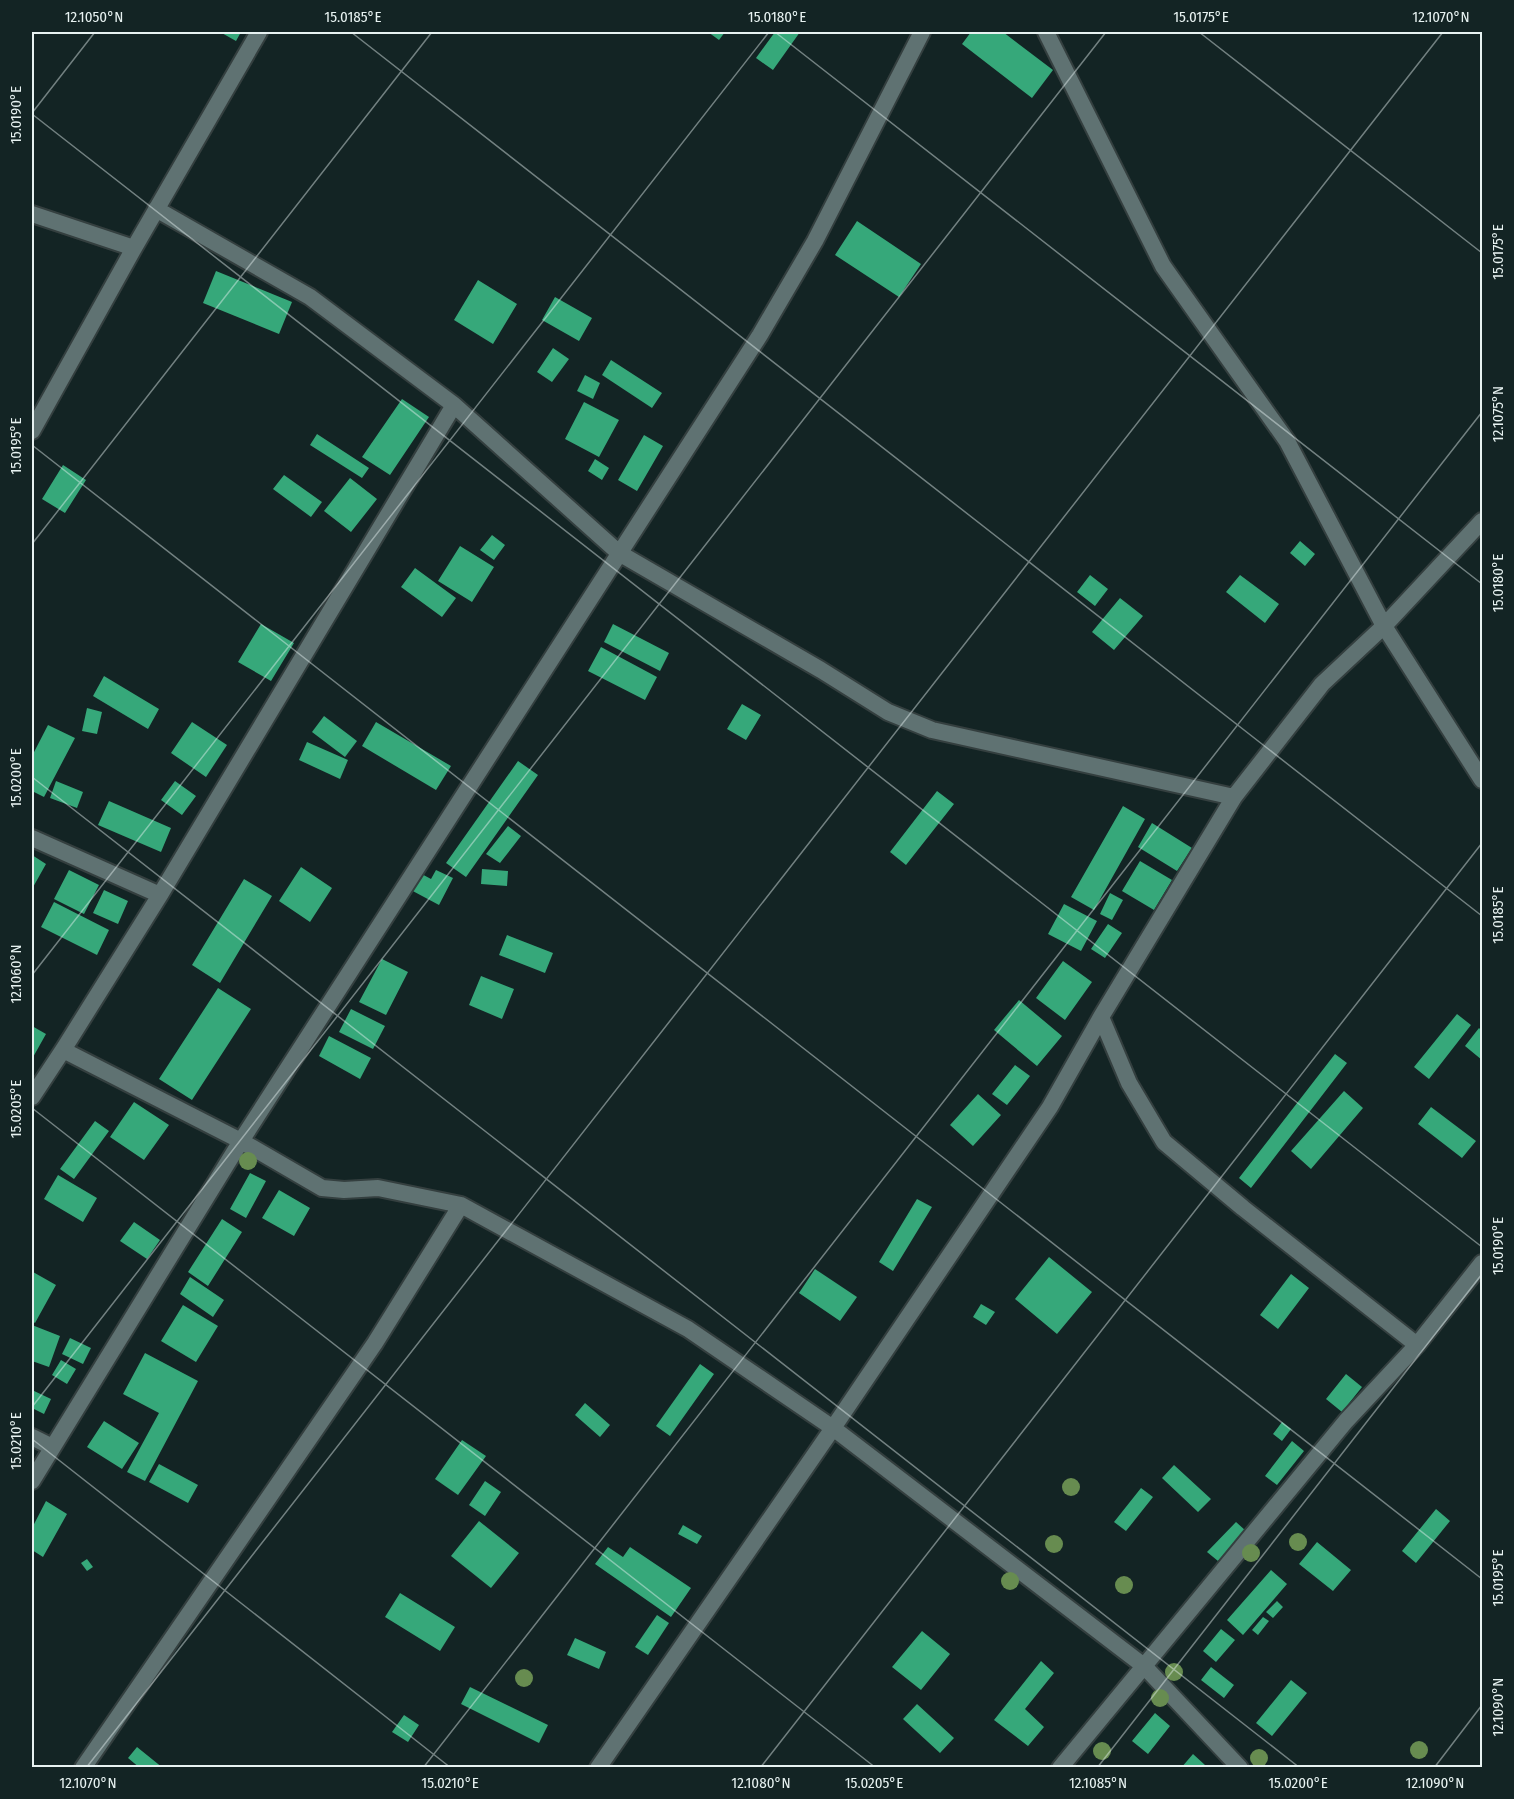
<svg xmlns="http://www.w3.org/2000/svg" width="1514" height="1799" font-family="'Fira Sans Condensed',sans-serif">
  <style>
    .building { fill: #36a87a }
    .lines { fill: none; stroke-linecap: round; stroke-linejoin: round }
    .minor-casing { stroke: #343f3f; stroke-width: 20 }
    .minor { stroke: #5f7272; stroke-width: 16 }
    .tree { fill: #678c50 }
    .ticks { fill: none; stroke: #e7f2f1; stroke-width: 1.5; stroke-opacity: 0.45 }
    .neatline { fill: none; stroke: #e7f2f1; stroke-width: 2 }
    .ticks-label { font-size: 15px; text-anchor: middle; fill: #e7f2f1 }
  </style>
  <rect width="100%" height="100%" fill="#132424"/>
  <path class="building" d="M 220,32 L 241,32 L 236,41 Z
    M 708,32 L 725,32 L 719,40 Z
    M 775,32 L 800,32 L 773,70 L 756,58 Z
    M 971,32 L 1003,32 L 1053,70 L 1032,98 L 962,44 Z
    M 857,221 L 921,264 L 899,297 L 835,255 Z
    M 216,271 L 292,302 L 279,334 L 203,303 Z
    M 478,280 L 517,304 L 493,344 L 454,320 Z
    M 555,297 L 592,318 L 579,341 L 542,320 Z
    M 553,348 L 569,359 L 552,382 L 537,372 Z
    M 611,360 L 662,393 L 652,408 L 602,375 Z
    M 585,375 L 600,383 L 593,399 L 577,391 Z
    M 402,399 L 429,417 L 390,475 L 362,457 Z
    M 584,402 L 619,420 L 599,457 L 565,439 Z
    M 317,434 L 369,468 L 362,478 L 310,445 Z
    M 644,435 L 663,446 L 637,491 L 618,480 Z
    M 595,459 L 609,468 L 602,480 L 588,471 Z
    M 63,465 L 86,480 L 65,513 L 42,499 Z
    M 284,475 L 322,502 L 311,517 L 273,489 Z
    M 350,478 L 377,499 L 351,532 L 324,511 Z
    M 492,535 L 505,545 L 494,560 L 480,550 Z
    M 1300,541 L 1315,554 L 1305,566 L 1290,553 Z
    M 460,546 L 494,567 L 472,602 L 438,581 Z
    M 415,568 L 456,598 L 442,617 L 401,587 Z
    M 1090,575 L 1108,589 L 1095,606 L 1077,592 Z
    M 1240,575 L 1279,604 L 1265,623 L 1226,592 Z
    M 1120,598 L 1143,616 L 1114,650 L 1092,632 Z
    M 261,624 L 294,643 L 271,681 L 238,662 Z
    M 613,624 L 669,653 L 660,671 L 604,642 Z
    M 601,647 L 657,677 L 645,700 L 588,671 Z
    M 104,676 L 159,709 L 148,729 L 93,696 Z
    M 742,704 L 761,715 L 746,740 L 727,729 Z
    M 87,708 L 102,712 L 97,734 L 82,731 Z
    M 324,716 L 357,741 L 345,757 L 312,732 Z
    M 192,722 L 227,745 L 206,777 L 171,753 Z
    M 376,722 L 451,766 L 436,790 L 362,746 Z
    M 48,725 L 75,738 L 44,797 L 32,791 L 32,756 Z
    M 307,742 L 348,760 L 340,779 L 299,760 Z
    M 518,761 L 538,775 L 466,877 L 446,863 Z
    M 56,781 L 83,792 L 77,808 L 50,798 Z
    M 175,781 L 196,796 L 182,815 L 161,800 Z
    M 937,791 L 954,804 L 906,865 L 890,852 Z
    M 109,801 L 171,828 L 161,852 L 98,825 Z
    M 1123,806 L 1145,819 L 1094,910 L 1071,897 Z
    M 1152,823 L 1192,848 L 1177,871 L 1138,847 Z
    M 508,826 L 521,836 L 500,863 L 486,854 Z
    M 32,855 L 46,864 L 32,889 Z
    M 1140,861 L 1172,880 L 1154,910 L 1122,891 Z
    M 301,867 L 332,888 L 310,922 L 279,901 Z
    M 482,869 L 508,871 L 507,886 L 481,884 Z
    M 69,870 L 99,885 L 84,914 L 54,899 Z
    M 436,870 L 453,878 L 439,905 L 409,889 L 418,872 L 431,879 Z
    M 244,879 L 272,896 L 220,983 L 192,965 Z
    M 104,890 L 128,901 L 118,924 L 93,913 Z
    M 1110,893 L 1123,900 L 1112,920 L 1100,914 Z
    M 54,902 L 109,930 L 97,955 L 41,927 Z
    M 1064,904 L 1097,921 L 1081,951 L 1048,934 Z
    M 1108,924 L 1122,933 L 1105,958 L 1091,949 Z
    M 507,935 L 553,953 L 545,973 L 499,955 Z
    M 382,959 L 408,972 L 386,1015 L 359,1002 Z
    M 1063,961 L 1092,982 L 1065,1020 L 1036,998 Z
    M 481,976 L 514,989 L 502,1019 L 469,1005 Z
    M 218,988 L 251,1009 L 192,1100 L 159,1079 Z
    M 1019,1000 L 1062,1036 L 1037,1066 L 994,1030 Z
    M 351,1009 L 385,1026 L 373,1049 L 339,1032 Z
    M 1457,1014 L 1471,1025 L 1429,1079 L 1414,1067 Z
    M 32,1026 L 46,1034 L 32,1059 Z
    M 1479,1028 L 1482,1031 L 1482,1060 L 1465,1046 Z
    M 329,1036 L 371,1058 L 360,1079 L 319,1056 Z
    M 1335,1054 L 1347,1063 L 1251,1188 L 1239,1178 Z
    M 1015,1065 L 1030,1076 L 1007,1105 L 992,1094 Z
    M 1344,1091 L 1363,1108 L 1311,1169 L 1291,1151 Z
    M 978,1094 L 1001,1115 L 973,1146 L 950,1125 Z
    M 134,1102 L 169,1125 L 144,1160 L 110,1137 Z
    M 1431,1107 L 1476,1141 L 1462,1158 L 1418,1124 Z
    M 95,1121 L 109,1131 L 74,1179 L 60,1169 Z
    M 250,1173 L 266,1181 L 246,1218 L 230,1209 Z
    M 58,1175 L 97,1198 L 83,1222 L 44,1199 Z
    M 279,1190 L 310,1208 L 294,1236 L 262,1218 Z
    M 917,1199 L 932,1207 L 893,1271 L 879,1262 Z
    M 222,1219 L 242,1232 L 208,1286 L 188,1272 Z
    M 134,1222 L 160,1240 L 147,1259 L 120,1241 Z
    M 1049,1257 L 1092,1292 L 1057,1334 L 1015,1299 Z
    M 815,1269 L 857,1297 L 840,1321 L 799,1293 Z
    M 33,1272 L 56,1285 L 35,1323 L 32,1321 Z
    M 1291,1274 L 1309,1288 L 1278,1329 L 1260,1315 Z
    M 190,1277 L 224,1300 L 213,1317 L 180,1294 Z
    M 981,1304 L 995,1312 L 986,1325 L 973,1317 Z
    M 183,1305 L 218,1326 L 196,1362 L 161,1341 Z
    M 32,1325 L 60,1336 L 49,1367 L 32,1361 Z
    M 70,1338 L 91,1348 L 83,1364 L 62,1354 Z
    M 145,1353 L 198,1381 L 145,1481 L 127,1472 L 159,1413 L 123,1394 Z
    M 61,1360 L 76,1369 L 67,1384 L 52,1375 Z
    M 700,1364 L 714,1374 L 670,1436 L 656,1426 Z
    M 1346,1374 L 1362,1387 L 1342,1412 L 1326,1399 Z
    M 32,1390 L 51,1399 L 44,1414 L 32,1408 Z
    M 585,1403 L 610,1425 L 600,1437 L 575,1415 Z
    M 104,1421 L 139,1443 L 122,1469 L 87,1447 Z
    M 1282,1422 L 1291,1429 L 1282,1441 L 1273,1434 Z
    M 462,1440 L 486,1456 L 458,1495 L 435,1479 Z
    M 1292,1441 L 1304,1451 L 1277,1485 L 1265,1476 Z
    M 159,1464 L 198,1485 L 188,1503 L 149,1482 Z
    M 1174,1465 L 1211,1499 L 1198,1512 L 1162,1478 Z
    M 485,1481 L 501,1492 L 485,1516 L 469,1505 Z
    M 1141,1488 L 1153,1497 L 1126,1531 L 1114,1522 Z
    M 46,1501 L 67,1514 L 43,1557 L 32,1550 L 32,1528 Z
    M 1436,1509 L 1450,1521 L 1416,1563 L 1402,1551 Z
    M 479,1521 L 519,1553 L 491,1588 L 451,1556 Z
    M 1236,1522 L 1246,1531 L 1218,1561 L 1207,1552 Z
    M 683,1525 L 702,1536 L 697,1544 L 678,1534 Z
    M 1317,1542 L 1351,1570 L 1333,1591 L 1299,1564 Z
    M 608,1547 L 623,1557 L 630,1547 L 691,1588 L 671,1617 L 595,1564 Z
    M 87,1559 L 93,1567 L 87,1571 L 81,1563 Z
    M 1271,1570 L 1287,1584 L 1243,1635 L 1227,1620 Z
    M 400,1593 L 455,1627 L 440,1651 L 385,1617 Z
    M 1277,1601 L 1283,1607 L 1273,1618 L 1266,1612 Z
    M 657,1615 L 669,1623 L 648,1655 L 635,1647 Z
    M 1263,1617 L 1269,1621 L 1258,1635 L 1252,1630 Z
    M 1221,1629 L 1235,1640 L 1216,1662 L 1203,1651 Z
    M 922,1631 L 950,1654 L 921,1690 L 892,1667 Z
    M 575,1638 L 606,1652 L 599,1669 L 567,1655 Z
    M 1041,1661 L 1054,1673 L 1025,1709 L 1044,1727 L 1028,1746 L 994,1720 Z
    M 1211,1667 L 1234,1685 L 1224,1698 L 1201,1680 Z
    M 1291,1680 L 1307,1693 L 1272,1736 L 1256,1723 Z
    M 470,1687 L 548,1725 L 539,1743 L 461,1704 Z
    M 917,1704 L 954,1738 L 940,1753 L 903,1719 Z
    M 1155,1713 L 1170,1726 L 1148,1754 L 1132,1741 Z
    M 404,1715 L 419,1725 L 408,1742 L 392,1732 Z
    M 137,1747 L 163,1768 L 140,1768 L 128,1758 Z
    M 1193,1754 L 1205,1765 L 1203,1768 L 1181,1768 Z"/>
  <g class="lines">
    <defs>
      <path id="minor" d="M 1046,32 L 1163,266 L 1287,441 L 1384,626 L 1482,521
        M 32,214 L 134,248
        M 454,405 L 619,553 L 821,670 L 888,712 L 932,730 L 1234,797
        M 32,431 L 134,248 L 259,32
        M 32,838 L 160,895
        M 1101,1017 L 1129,1083 L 1164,1142 L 1243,1208 L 1417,1345
        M 63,1050 L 241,1141 L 322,1188 L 344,1190 L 378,1188 L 461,1205 L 688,1329 L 833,1428 L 1144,1666 L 1240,1768
        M 32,1097 L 63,1050 L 160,895 L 454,405 L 310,297 L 156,209
        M 32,1437 L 52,1447
        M 32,1481 L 241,1141 L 760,335 L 815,241 L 922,32
        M 83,1768 L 375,1343 L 461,1205
        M 598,1768 L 833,1428 L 1050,1107 L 1101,1017 L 1234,797 L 1322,684 L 1384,626 L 1482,780
        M 1060,1768 L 1346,1421 L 1417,1345 L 1482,1263"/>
    </defs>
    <use href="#minor" class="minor-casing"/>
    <use href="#minor" class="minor"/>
  </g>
  <g class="tree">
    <circle cx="248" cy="1161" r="9"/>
    <circle cx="1071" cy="1487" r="9"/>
    <circle cx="1298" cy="1542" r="9"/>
    <circle cx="1054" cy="1544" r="9"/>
    <circle cx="1251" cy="1553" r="9"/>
    <circle cx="1010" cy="1581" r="9"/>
    <circle cx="1124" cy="1585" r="9"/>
    <circle cx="1174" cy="1672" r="9"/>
    <circle cx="524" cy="1678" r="9"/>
    <circle cx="1160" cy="1698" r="9"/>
    <circle cx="1419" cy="1750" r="9"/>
    <circle cx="1102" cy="1751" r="9"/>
    <circle cx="1259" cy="1758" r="9"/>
  </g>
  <path class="ticks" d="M 351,32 L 1482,916M 775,32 L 1482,584M 1199,32 L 1482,253M 32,113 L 95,32M 32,114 L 1482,1247M 32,445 L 1482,1579M 32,544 L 432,32M 32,777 L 1300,1768M 32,975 L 769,32M 32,1108 L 876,1768M 32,1407 L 1106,32M 32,1439 L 451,1768M 86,1768 L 1443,32M 423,1768 L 1482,412M 760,1768 L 1482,843M 1097,1768 L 1482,1274M 1434,1768 L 1482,1705"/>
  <rect width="1514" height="1799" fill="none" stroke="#132424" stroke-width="66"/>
  <rect x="33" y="33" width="1448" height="1733" class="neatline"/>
  <g class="ticks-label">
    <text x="94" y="22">12.1050°N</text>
    <text x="353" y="22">15.0185°E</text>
    <text x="777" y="22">15.0180°E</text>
    <text x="1201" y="22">15.0175°E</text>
    <text x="1441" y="22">12.1070°N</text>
    <text transform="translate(16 115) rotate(-90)" y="5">15.0190°E</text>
    <text transform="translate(1498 252) rotate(-90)" y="5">15.0175°E</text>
    <text transform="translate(1498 414) rotate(-90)" y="5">12.1075°N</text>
    <text transform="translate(16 446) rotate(-90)" y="5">15.0195°E</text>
    <text transform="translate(1498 583) rotate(-90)" y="5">15.0180°E</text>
    <text transform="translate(16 778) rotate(-90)" y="5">15.0200°E</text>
    <text transform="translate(1498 915) rotate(-90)" y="5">15.0185°E</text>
    <text transform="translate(16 974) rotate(-90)" y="5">12.1060°N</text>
    <text transform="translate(16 1109) rotate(-90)" y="5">15.0205°E</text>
    <text transform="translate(1498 1246) rotate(-90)" y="5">15.0190°E</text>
    <text transform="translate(16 1441) rotate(-90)" y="5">15.0210°E</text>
    <text transform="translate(1498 1578) rotate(-90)" y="5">15.0195°E</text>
    <text transform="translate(1498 1707) rotate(-90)" y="5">12.1090°N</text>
    <text x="88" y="1788">12.1070°N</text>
    <text x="450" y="1788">15.0210°E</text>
    <text x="761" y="1788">12.1080°N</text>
    <text x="874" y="1788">15.0205°E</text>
    <text x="1098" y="1788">12.1085°N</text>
    <text x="1298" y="1788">15.0200°E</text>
    <text x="1435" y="1788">12.1090°N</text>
  </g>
</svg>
